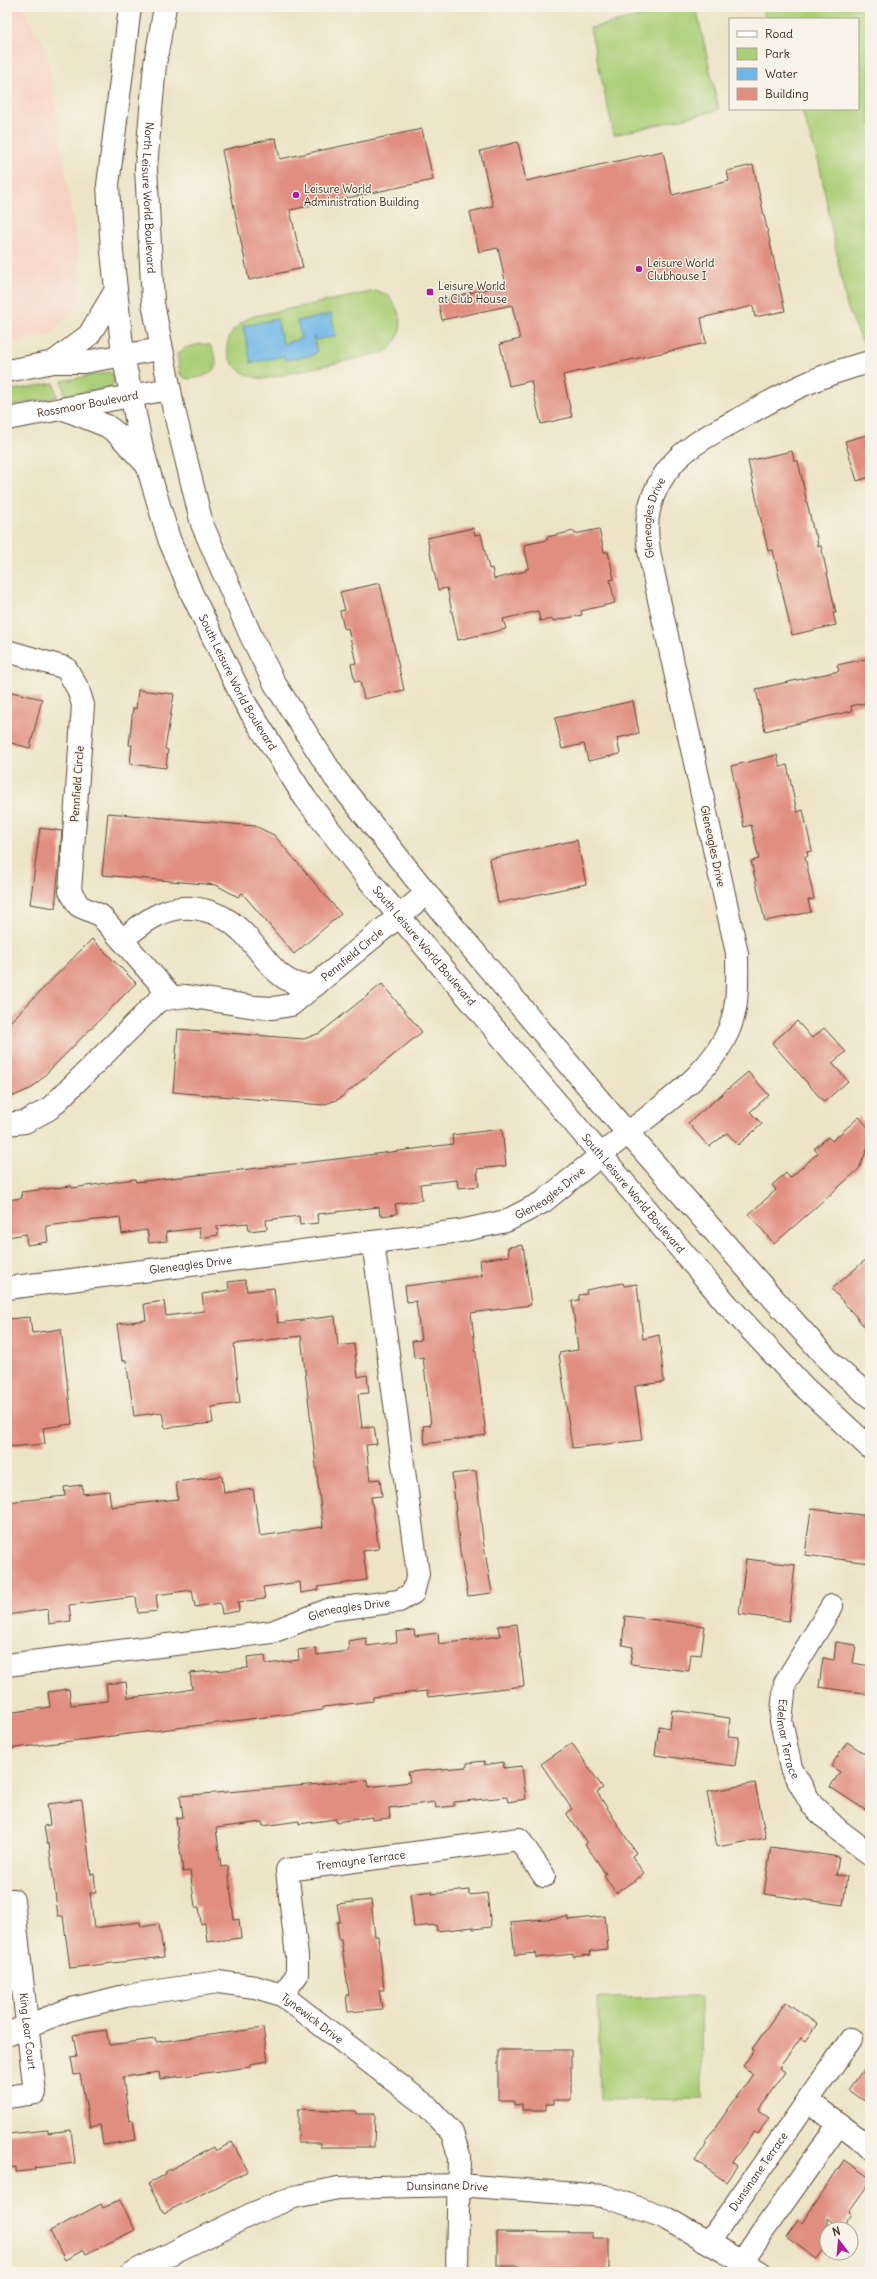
<svg xmlns="http://www.w3.org/2000/svg" width="877" height="2279" font-family="Delius,sans-serif">
  <style>
    .built { fill: #f6d2c4 }
    .green { fill: #abcf78; stroke: #737c4b }
    .water { fill: #6eb7e6; stroke: #547082 }
    .building { fill: #e08e7f }
    .lines { fill: none; stroke-linecap: round; stroke-linejoin: round }
    .street-casing { stroke: #564637; stroke-width: 24 }
    .secondary-casing { stroke: #564637; stroke-width: 24 }
    .street { stroke: #fff; stroke-width: 22 }
    .secondary { stroke: #fff; stroke-width: 22 }
    .poi-dot { fill: #b5179e; stroke: #f7f3e8; stroke-width: 1.5 }
    .labels { text-anchor: middle; stroke-width: 3; stroke-linejoin: round; paint-order: stroke }
    .poi-label { font-size: 11px; fill: #3b2a1e; stroke: #f7f3e8; text-anchor: start }
    .street-label { font-size: 11px; fill: #3b2a1e; stroke: #f7f3e8 }
  </style>
  <rect width="100%" height="100%" fill="#f7f3e8"/>
  <filter id="ink" filterUnits="userSpaceOnUse"><feTurbulence type="fractalNoise" baseFrequency=".025" numOctaves="2"/><feDisplacementMap in="SourceGraphic" scale="8" xChannelSelector="R" yChannelSelector="G"/><feConvolveMatrix kernelMatrix="1 2 1 2 8 2 1 2 1" color-interpolation-filters="sRGB"/></filter>
  <filter id="wash" filterUnits="userSpaceOnUse"><feTurbulence type="fractalNoise" baseFrequency=".012" numOctaves="4" result="noise"/><feDisplacementMap in="SourceGraphic" scale="16" xChannelSelector="R" yChannelSelector="G"/><feGaussianBlur stdDeviation="0.9" result="paint"/><feColorMatrix in="noise" values="0 0 0 0 0 0 0 0 0 0 0 0 0 0 0 0 0 1.4 0 .05"/><feComposite in="paint" operator="in"/></filter>
  <g filter="url(#wash)">
    <rect width="100%" height="100%" fill="#ede4c7"/>
    <path class="built" d="M 7,7 L 22,7 L 46,48 L 78,250 L 82,296 L 73,310 L 50,335 L 7,345 Z"/>
    <path class="green" d="M 682,7 L 696,7 L 719,110 L 614,135 L 590,28 Z
      M 760,7 L 870,7 L 870,344 L 864,345 L 847,307 L 819,163 L 801,109 L 858,109 L 858,19 L 767,19 Z
      M 376,291 L 387,294 C 404,315 407,332 386,352 L 264,379 C 221,374 213,333 254,316 Z
      M 201,344 L 210,345 C 225,370 210,377 187,379 L 180,374 L 177,354 L 185,348 Z
      M 110,372 L 115,378 L 111,387 L 65,396 L 62,381 Z
      M 54,383 L 57,397 L 7,406 L 7,391 Z
      M 701,1997 L 702,2099 L 600,2100 L 598,1998 Z"/>
    <path class="water" d="M 331,314 L 336,336 L 316,340 L 313,336 L 317,352 L 311,356 L 285,360 L 284,356 L 251,363 L 243,326 L 277,319 L 283,344 L 301,338 L 297,321 Z"/>
    <g id="blocks">
      <path class="building" d="M 422,129 L 433,180 L 290,210 L 303,268 L 249,280 L 222,150 L 276,138 L 280,159 Z
        M 518,142 L 526,181 L 663,151 L 672,195 L 729,181 L 727,171 L 753,165 L 785,311 L 755,317 L 753,306 L 701,318 L 706,343 L 563,375 L 572,417 L 541,424 L 531,381 L 509,386 L 500,344 L 520,339 L 512,305 L 442,320 L 438,300 L 506,285 L 498,248 L 479,252 L 470,212 L 493,206 L 480,151 Z
        M 870,434 L 870,477 L 857,481 L 845,441 Z
        M 792,451 L 794,461 L 798,461 L 814,534 L 816,534 L 818,546 L 821,546 L 836,613 L 833,613 L 836,625 L 792,635 L 773,550 L 768,551 L 748,461 Z
        M 473,528 L 475,535 L 481,534 L 489,569 L 492,568 L 494,579 L 526,571 L 526,569 L 529,568 L 524,545 L 547,540 L 547,537 L 574,531 L 575,534 L 599,529 L 604,552 L 608,552 L 614,579 L 610,580 L 615,603 L 581,611 L 582,615 L 553,621 L 553,619 L 540,621 L 538,611 L 503,619 L 506,629 L 458,640 L 447,588 L 438,590 L 427,538 Z
        M 380,583 L 404,690 L 364,699 L 360,681 L 355,682 L 351,664 L 356,663 L 348,628 L 344,629 L 340,611 L 345,610 L 340,592 Z
        M 870,658 L 870,702 L 851,706 L 852,711 L 765,731 L 756,689 L 839,671 L 837,665 Z
        M 138,690 L 174,694 L 165,749 L 168,750 L 166,768 L 130,764 L 132,745 L 129,745 L 133,708 L 136,709 Z
        M 7,691 L 42,699 L 30,748 L 7,742 Z
        M 633,701 L 639,733 L 617,738 L 620,754 L 588,761 L 584,744 L 562,749 L 555,718 Z
        M 777,755 L 780,767 L 787,765 L 797,812 L 803,810 L 812,851 L 807,852 L 808,856 L 805,857 L 814,899 L 808,900 L 811,912 L 765,921 L 751,861 L 759,859 L 751,825 L 744,827 L 731,766 Z
        M 108,813 L 255,826 L 274,835 L 341,914 L 294,954 L 242,893 L 238,897 L 216,885 L 102,875 Z
        M 40,828 L 62,831 L 55,908 L 30,904 Z
        M 577,840 L 586,884 L 498,903 L 489,859 Z
        M 92,939 L 136,983 L 32,1088 L 7,1099 L 7,1025 Z
        M 382,984 L 422,1032 L 339,1099 L 323,1105 L 173,1092 L 178,1029 L 304,1039 L 320,1033 Z
        M 797,1021 L 812,1038 L 824,1028 L 846,1052 L 832,1063 L 848,1081 L 824,1102 L 772,1043 Z
        M 748,1072 L 769,1095 L 750,1112 L 762,1124 L 738,1145 L 727,1133 L 709,1147 L 688,1123 Z
        M 859,1117 L 870,1129 L 870,1142 L 859,1169 L 774,1244 L 749,1214 L 776,1190 L 772,1185 L 786,1173 L 790,1178 L 818,1153 L 814,1149 L 828,1137 L 832,1141 Z
        M 502,1129 L 506,1166 L 477,1169 L 479,1186 L 458,1188 L 457,1180 L 420,1184 L 422,1200 L 395,1204 L 397,1214 L 380,1216 L 379,1207 L 317,1214 L 318,1223 L 300,1225 L 299,1216 L 266,1220 L 267,1229 L 249,1231 L 248,1223 L 217,1226 L 218,1235 L 200,1238 L 199,1228 L 166,1232 L 167,1241 L 149,1243 L 147,1230 L 122,1234 L 120,1217 L 46,1226 L 48,1242 L 27,1245 L 26,1234 L 7,1237 L 7,1200 L 22,1198 L 21,1192 L 71,1186 L 72,1188 L 135,1179 L 136,1182 L 337,1159 L 453,1144 L 452,1135 Z
        M 523,1245 L 531,1305 L 471,1313 L 486,1435 L 425,1444 L 423,1426 L 431,1425 L 423,1357 L 414,1358 L 412,1341 L 421,1340 L 416,1301 L 407,1302 L 405,1286 L 482,1276 L 480,1260 L 509,1256 L 508,1247 Z
        M 870,1256 L 870,1333 L 832,1289 Z
        M 245,1280 L 247,1291 L 274,1288 L 278,1323 L 335,1316 L 338,1346 L 354,1344 L 358,1377 L 367,1375 L 369,1393 L 358,1394 L 362,1428 L 374,1427 L 377,1444 L 366,1445 L 370,1480 L 380,1479 L 382,1496 L 371,1497 L 379,1549 L 363,1551 L 367,1580 L 318,1587 L 319,1590 L 301,1593 L 300,1582 L 263,1587 L 265,1599 L 238,1602 L 239,1611 L 222,1614 L 220,1603 L 195,1607 L 192,1590 L 156,1595 L 158,1611 L 138,1613 L 136,1597 L 69,1605 L 71,1621 L 49,1624 L 48,1609 L 7,1615 L 7,1502 L 65,1496 L 64,1487 L 82,1485 L 83,1494 L 109,1491 L 111,1507 L 178,1499 L 176,1482 L 222,1476 L 224,1493 L 253,1489 L 260,1536 L 323,1527 L 301,1336 L 234,1344 L 240,1403 L 211,1407 L 213,1423 L 165,1428 L 162,1412 L 134,1416 L 126,1360 L 122,1361 L 117,1324 L 146,1320 L 144,1304 L 164,1301 L 166,1316 L 204,1311 L 202,1294 L 229,1290 L 228,1282 Z
        M 623,1283 L 624,1286 L 637,1284 L 643,1339 L 659,1335 L 664,1382 L 635,1386 L 642,1440 L 572,1448 L 559,1353 L 578,1350 L 572,1301 L 579,1300 L 579,1295 L 587,1294 L 586,1290 Z
        M 30,1317 L 32,1333 L 61,1329 L 72,1424 L 43,1428 L 45,1444 L 7,1447 L 7,1319 Z
        M 476,1471 L 483,1540 L 492,1593 L 468,1596 L 460,1551 L 452,1474 Z
        M 811,1509 L 870,1516 L 870,1563 L 805,1555 Z
        M 746,1559 L 795,1565 L 789,1621 L 739,1614 Z
        M 625,1616 L 705,1626 L 701,1655 L 691,1654 L 689,1671 L 630,1664 L 633,1647 L 622,1645 Z
        M 517,1624 L 524,1686 L 428,1697 L 427,1691 L 373,1697 L 373,1701 L 323,1707 L 323,1710 L 7,1749 L 7,1713 L 50,1707 L 48,1692 L 69,1689 L 71,1705 L 108,1701 L 106,1684 L 126,1682 L 128,1698 L 166,1694 L 192,1689 L 190,1673 L 248,1668 L 247,1657 L 265,1655 L 266,1664 L 299,1660 L 298,1650 L 316,1648 L 317,1655 L 349,1651 L 348,1641 L 366,1638 L 367,1646 L 397,1642 L 396,1632 L 414,1630 L 415,1636 L 438,1633 L 439,1644 L 472,1640 L 500,1636 L 498,1626 Z
        M 836,1642 L 856,1645 L 853,1663 L 870,1666 L 870,1694 L 819,1687 L 823,1658 L 834,1660 Z
        M 672,1710 L 730,1718 L 728,1736 L 739,1737 L 735,1766 L 655,1755 L 659,1726 L 670,1728 Z
        M 847,1742 L 870,1757 L 870,1813 L 830,1787 L 840,1772 L 831,1766 Z
        M 572,1743 L 603,1788 L 597,1792 L 636,1853 L 632,1856 L 644,1874 L 616,1893 L 604,1875 L 606,1874 L 585,1844 L 587,1843 L 566,1813 L 572,1809 L 541,1764 Z
        M 484,1761 L 485,1765 L 503,1762 L 504,1768 L 522,1766 L 526,1799 L 508,1802 L 507,1797 L 454,1802 L 454,1806 L 436,1808 L 435,1802 L 389,1808 L 390,1818 L 372,1820 L 372,1817 L 336,1822 L 336,1819 L 299,1824 L 299,1821 L 263,1826 L 262,1822 L 216,1828 L 221,1867 L 228,1866 L 234,1920 L 239,1919 L 241,1938 L 207,1942 L 205,1923 L 201,1924 L 199,1907 L 195,1907 L 190,1871 L 183,1872 L 176,1818 L 183,1817 L 180,1796 L 367,1780 L 368,1787 L 410,1782 L 408,1772 L 467,1767 L 467,1763 Z
        M 755,1783 L 766,1838 L 717,1847 L 707,1792 Z
        M 82,1800 L 91,1875 L 94,1874 L 96,1893 L 90,1893 L 94,1928 L 140,1922 L 141,1927 L 159,1924 L 164,1957 L 70,1968 L 63,1916 L 58,1916 L 49,1844 L 47,1844 L 44,1826 L 50,1825 L 47,1804 Z
        M 771,1847 L 839,1857 L 836,1875 L 847,1876 L 843,1905 L 764,1894 Z
        M 469,1890 L 469,1895 L 487,1893 L 491,1927 L 473,1929 L 473,1927 L 437,1931 L 436,1925 L 414,1927 L 410,1894 L 432,1891 L 432,1894 Z
        M 371,1900 L 375,1936 L 378,1936 L 384,1990 L 379,1990 L 382,2009 L 348,2012 L 346,1995 L 349,1995 L 341,1940 L 339,1940 L 337,1922 L 340,1922 L 337,1904 Z
        M 605,1916 L 608,1949 L 590,1951 L 591,1955 L 573,1957 L 573,1954 L 536,1958 L 536,1953 L 515,1955 L 511,1922 L 568,1917 L 568,1920 Z
        M 786,2002 L 817,2024 L 805,2041 L 801,2038 L 779,2068 L 785,2072 L 758,2110 L 769,2118 L 758,2134 L 754,2132 L 732,2162 L 737,2166 L 726,2182 L 695,2160 L 707,2144 L 705,2142 L 753,2074 L 743,2066 L 754,2050 L 752,2049 Z
        M 263,2028 L 268,2061 L 250,2064 L 250,2067 L 160,2079 L 159,2072 L 123,2077 L 129,2121 L 133,2120 L 136,2140 L 103,2145 L 100,2125 L 90,2127 L 80,2074 L 74,2075 L 71,2057 L 77,2056 L 73,2035 L 106,2030 L 109,2045 L 155,2039 L 156,2042 Z
        M 498,2050 L 571,2050 L 571,2100 L 554,2100 L 554,2104 L 546,2104 L 546,2110 L 522,2110 L 522,2104 L 514,2105 L 514,2100 L 498,2100 Z
        M 870,2060 L 870,2105 L 849,2090 Z
        M 298,2109 L 356,2111 L 356,2114 L 375,2114 L 374,2147 L 320,2147 L 320,2143 L 298,2143 Z
        M 48,2130 L 48,2133 L 71,2130 L 75,2163 L 34,2168 L 35,2170 L 16,2172 L 16,2167 L 7,2168 L 7,2134 Z
        M 232,2142 L 248,2171 L 164,2213 L 148,2184 L 166,2174 L 165,2172 L 214,2147 L 216,2151 Z
        M 844,2160 L 870,2178 L 870,2182 L 849,2211 L 852,2213 L 841,2229 L 827,2218 L 827,2245 L 817,2259 L 786,2237 L 798,2220 L 802,2223 Z
        M 120,2200 L 135,2230 L 86,2254 L 84,2250 L 65,2260 L 50,2231 L 101,2204 L 103,2208 Z
        M 497,2232 L 592,2233 L 592,2238 L 609,2238 L 609,2272 L 519,2269 L 519,2266 L 497,2266 Z"/>
    </g>
  </g>
  <g filter="url(#ink)">
    <use href="#blocks" fill-opacity="0" stroke="#564637" stroke-width="1"/>
    <g class="lines">
      <defs>
        <g id="street">
          <path d="M 7,651 L 66,668 L 78,689 L 83,705 L 70,891 L 79,906 L 100,915 L 171,996"/>
          <path d="M 122,940 C 146,920 170,901 204,910 C 217,913 228,919 238,928 C 259,945 272,979 301,985 C 305,986 311,985 316,985"/>
          <path id="s1" d="M 7,1124 L 25,1122 L 49,1109 L 159,1000 L 186,996 L 255,1007 L 273,1008 L 291,1005 L 427,893"/>
          <path id="s2" d="M 7,1288 L 460,1231 L 506,1221 L 543,1202 L 629,1132"/>
          <path id="s3" d="M 832,1606 L 785,1683 L 781,1721 L 791,1768 L 812,1805 L 837,1829 L 870,1854"/>
          <path id="s4" d="M 7,1665 L 272,1632 L 328,1610 L 399,1601 L 413,1593 L 418,1574 L 373,1242"/>
          <path id="s5" d="M 7,1900 L 13,1900 L 35,2093 L 7,2097"/>
          <path id="s6" d="M 282,1995 L 297,1975 L 297,1956 L 287,1870 L 519,1839 L 544,1876"/>
          <path id="s7" d="M 7,2034 L 68,2010 L 125,1996 L 218,1982 L 255,1987 L 282,1995 L 428,2107 L 452,2133 L 459,2155 L 457,2272"/>
          <path d="M 808,2101 L 870,2147"/>
          <path id="s8" d="M 709,2242 L 851,2039"/>
          <path d="M 742,2261 L 839,2124"/>
          <path id="s9" d="M 133,2272 L 252,2214 L 294,2197 L 338,2188 L 459,2185 L 604,2196 L 664,2217 L 760,2272"/>
        </g>
        <g id="secondary">
          <path id="s10" d="M 130,7 L 108,185 L 112,252 L 123,355 L 142,448 L 169,539 L 192,594 L 245,703 L 305,798 L 367,878 L 726,1303 L 803,1386 L 870,1448"/>
          <path id="s11" d="M 165,7 L 155,64 L 146,167 L 153,303 L 173,406 L 202,524 L 251,636 L 275,684 L 335,778 L 457,931 L 612,1115 L 756,1279 L 831,1363 L 870,1397"/>
          <path d="M 54,362 L 89,335 L 116,290"/>
          <path d="M 7,371 L 54,362 L 84,362 L 161,349"/>
          <path d="M 64,409 L 107,426 L 119,435 L 145,463"/>
          <path id="s12" d="M 7,419 L 169,389"/>
          <path id="s13" d="M 629,1132 C 666,1102 712,1073 730,1027 C 739,1004 737,977 737,953 L 658,595 C 653,568 643,537 649,510 C 653,492 663,474 676,460 C 693,443 716,431 737,420 C 783,394 817,375 870,362"/>
        </g>
      </defs>
      <use href="#street" class="street-casing"/>
      <use href="#secondary" class="secondary-casing"/>
      <use href="#street" class="street"/>
      <use href="#secondary" class="secondary"/>
    </g>
  </g>
  <g class="poi-dot">
    <circle cx="296" cy="195" r="4"/>
    <circle cx="639" cy="269" r="4"/>
    <rect x="426" y="288" width="8" height="8" rx="2"/>
  </g>
  <g class="labels">
    <g class="poi-label">
      <text x="304" y="193">Leisure World<tspan x="304" dy="13">Administration Building</tspan></text>
      <text x="647" y="267">Leisure World<tspan x="647" dy="13">Clubhouse I</tspan></text>
      <text x="438" y="290">Leisure World<tspan x="438" dy="13">at Club House</tspan></text>
    </g>
    <g class="street-label">
      <text dy="4" stroke="none"><textPath href="#s11" startOffset="192">North Leisure World Boulevard</textPath></text>
      <text dy="4" stroke="none"><textPath href="#s12" startOffset="82">Rossmoor Boulevard</textPath></text>
      <text dy="4" stroke="none"><textPath href="#s13" startOffset="668">Gleneagles Drive</textPath></text>
      <text dy="4" stroke="none"><textPath href="#s10" startOffset="699">South Leisure World Boulevard</textPath></text>
      <text transform="translate(77 784) rotate(-86)" y="4">Pennfield Circle</text>
      <text transform="translate(713 846) rotate(78)" y="4">Gleneagles Drive</text>
      <text dy="4" stroke="none"><textPath href="#s10" startOffset="1023">South Leisure World Boulevard</textPath></text>
      <text dy="4" stroke="none"><textPath href="#s1" startOffset="413">Pennfield Circle</textPath></text>
      <text dy="4" stroke="none"><textPath href="#s2" startOffset="556">Gleneagles Drive</textPath></text>
      <text dy="4" stroke="none"><textPath href="#s10" startOffset="1347">South Leisure World Boulevard</textPath></text>
      <text dy="4" stroke="none"><textPath href="#s2" startOffset="185">Gleneagles Drive</textPath></text>
      <text dy="4" stroke="none"><textPath href="#s4" startOffset="348">Gleneagles Drive</textPath></text>
      <text dy="4" stroke="none"><textPath href="#s3" startOffset="147">Edelmar Terrace</textPath></text>
      <text dy="4" stroke="none"><textPath href="#s6" startOffset="205">Tremayne Terrace</textPath></text>
      <text dy="4" stroke="none"><textPath href="#s7" startOffset="322">Tynewick Drive</textPath></text>
      <text dy="4" stroke="none"><textPath href="#s5" startOffset="138">King Lear Court</textPath></text>
      <text dy="4" stroke="none"><textPath href="#s8" startOffset="86">Dunsinane Terrace</textPath></text>
      <text dy="4" stroke="none"><textPath href="#s9" startOffset="332">Dunsinane Drive</textPath></text>
    </g>
  </g>
  <rect width="877" height="2279" fill="none" stroke="#f7f3e8" stroke-width="24"/>
  <rect x="729" y="18" width="130" height="92" fill="#f7f3e8" stroke="#aca397"/>
  <rect x="737" y="31" width="20" height="6" fill="#ffffff" stroke="#aca397"/>
  <text x="765" y="38" font-size="12" fill="#3b2a1e">Road</text>
  <rect x="737" y="48" width="20" height="12" fill="#abcf78" stroke="#aca397"/>
  <text x="765" y="58" font-size="12" fill="#3b2a1e">Park</text>
  <rect x="737" y="68" width="20" height="12" fill="#6eb7e6" stroke="#aca397"/>
  <text x="765" y="78" font-size="12" fill="#3b2a1e">Water</text>
  <rect x="737" y="88" width="20" height="12" fill="#e08e7f" stroke="#aca397"/>
  <text x="765" y="98" font-size="12" fill="#3b2a1e">Building</text>
  <g transform="translate(839 2241) rotate(344)"><circle r="19" fill="#f7f3e8" stroke="#aca397"/>
  <path d="M0-3L7 15L0 10L-7 15Z" fill="#b5179e"/>
  <text y="-6" font-size="11" font-weight="bold" text-anchor="middle" fill="#3b2a1e">N</text>
  </g>
</svg>
